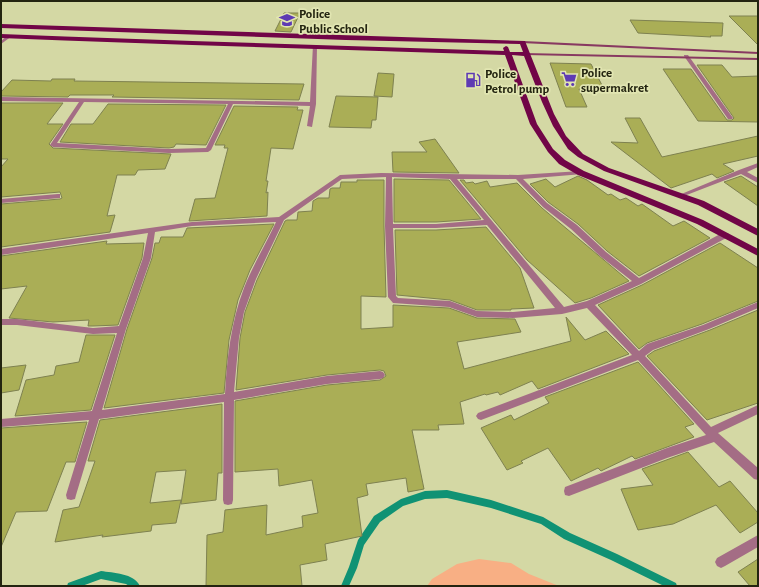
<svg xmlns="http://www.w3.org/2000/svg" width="759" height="587" font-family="'Alegreya Sans',sans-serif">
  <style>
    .green { fill: #f8af84 }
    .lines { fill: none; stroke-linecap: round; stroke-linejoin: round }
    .stream { fill: #109274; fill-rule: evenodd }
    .building { fill: #aaae56; stroke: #7e8150 }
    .street { fill: #a46d85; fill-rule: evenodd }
    .secondary { fill: #883961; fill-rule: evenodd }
    .primary { fill: #710547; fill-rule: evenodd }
    .labels { text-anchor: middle; stroke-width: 3.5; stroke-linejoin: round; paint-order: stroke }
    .far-poi-label { font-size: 13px; font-weight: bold; fill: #232410; stroke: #e1e5b1; text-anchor: start }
  </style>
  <rect width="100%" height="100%" fill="#d4d8a4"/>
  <path class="green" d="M 479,559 L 511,563 L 529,574 L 559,586 L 427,586 L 432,579 L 457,564 Z"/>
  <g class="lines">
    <path class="stream" d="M 447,490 L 491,500 L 543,517 L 570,533 L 617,554 L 676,583 L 677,586 L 664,586 L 611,560 L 564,539 L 541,524 L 491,508 L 447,498 L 425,499 L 403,506 L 380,522 L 364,545 L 357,568 L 349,586 L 341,586 L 349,567 L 358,540 L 374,516 L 401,499 L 425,491 Z
      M 101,571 C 113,573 134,573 140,586 L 129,586 L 126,584 L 101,579 L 82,586 L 67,586 L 68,583 Z"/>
  </g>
  <path class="building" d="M 284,13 L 300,13 L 291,32 L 275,31 Z
    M 729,16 L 758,16 L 758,45 Z
    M 630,20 L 723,23 L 722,36 L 710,36 L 711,37 L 638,33 Z
    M 550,63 L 591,64 L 604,89 L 579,89 L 587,107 L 566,107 Z
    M 697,65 L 722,65 L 732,77 L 758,76 L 758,122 L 698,121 L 663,69 L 691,69 L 727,120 L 732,120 L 734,118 Z
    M 378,73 L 394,74 L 392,97 L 374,96 Z
    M 52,79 L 75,79 L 74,81 L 304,84 L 299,100 L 112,97 L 114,95 L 70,95 L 68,97 L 1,96 L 1,92 L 12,80 L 51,81 Z
    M 336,96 L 378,97 L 376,120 L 372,120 L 371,128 L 329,127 Z
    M 1,103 L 63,103 L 47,124 L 63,124 L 49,144 L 53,148 L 171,154 L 165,169 L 138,170 L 135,175 L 117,175 L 107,216 L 115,215 L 110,232 L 1,247 L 1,204 L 60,199 L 62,198 L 60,192 L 1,197 L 1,167 L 8,159 L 1,159 Z
    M 108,104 L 226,105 L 206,145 L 176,144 L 174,147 L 169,148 L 60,142 L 71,124 L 93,124 Z
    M 234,106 L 298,107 L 297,110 L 303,110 L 293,149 L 271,148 L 266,181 L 268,181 L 266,193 L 268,192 L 267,216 L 189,221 L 195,199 L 215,198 L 228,148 L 224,148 L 225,145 L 215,145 Z
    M 625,118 L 640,118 L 662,157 L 758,136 L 758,156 L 723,164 L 734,171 L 717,178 L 712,174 L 671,188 L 611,142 L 638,143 Z
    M 435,139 L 459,173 L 393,172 L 392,152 L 427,152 L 419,142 Z
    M 578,176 L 587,180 L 608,195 L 611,194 L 620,200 L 626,198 L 638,206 L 642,204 L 673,226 L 684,221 L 710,238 L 639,276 L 607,251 L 578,224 L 548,202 L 530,184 L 546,179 L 555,187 Z
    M 741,176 L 758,187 L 758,206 L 724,182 Z
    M 394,179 L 449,180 L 481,219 L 436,222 L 394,222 Z
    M 357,180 L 384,180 L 384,226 L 386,297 L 361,296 L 361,329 L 393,327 L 393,305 L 449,308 L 477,318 L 515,319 L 521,332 L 457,342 L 464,369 L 571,341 L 566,317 L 585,340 L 606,331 L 629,354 L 538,389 L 532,381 L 500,395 L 498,392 L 486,395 L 485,394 L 460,402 L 464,424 L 438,425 L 439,430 L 412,430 L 424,489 L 408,492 L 406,478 L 366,484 L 368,495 L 357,498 L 362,536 L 325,544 L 327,560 L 300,565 L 302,586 L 206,586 L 207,535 L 223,532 L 225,510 L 267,505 L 266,535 L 303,527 L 302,516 L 318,513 L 312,480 L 279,486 L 278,469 L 235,472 L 235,401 L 327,385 L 380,380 L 386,376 L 384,371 L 380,370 L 327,375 L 236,390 L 240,338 L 245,312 L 257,280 L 285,221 L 287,220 L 297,220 L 298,212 L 312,211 L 313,201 L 318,198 L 329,198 L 330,189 L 332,188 L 340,188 L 341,182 L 357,182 Z
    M 460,180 L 464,180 L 466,183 L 473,182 L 475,184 L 487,181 L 490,187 L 517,183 L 542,208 L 629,281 L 591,298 L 575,303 L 527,260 Z
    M 274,224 L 250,270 L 238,300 L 229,340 L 224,393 L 104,408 L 127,329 L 152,258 L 155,243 L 159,243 L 161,237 L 183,237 L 187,228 Z
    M 486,227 L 520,268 L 534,308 L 511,309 L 511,310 L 477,310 L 450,300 L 397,295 L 395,230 L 436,230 Z
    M 107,241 L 106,244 L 144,243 L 142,258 L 118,325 L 93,326 L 88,326 L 89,320 L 53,322 L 9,318 L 27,286 L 1,289 L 1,256 Z
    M 720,243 L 758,268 L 758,301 L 702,324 L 647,343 L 639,349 L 598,305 L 642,285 Z
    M 758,310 L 758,403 L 707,420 L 647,356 L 654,351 L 710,330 Z
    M 86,335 L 115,335 L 91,410 L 15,416 L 26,380 L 54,375 L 56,366 L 79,362 Z
    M 638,362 L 694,424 L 685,427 L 694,437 L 635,459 L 632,456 L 601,471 L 598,468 L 571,481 L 548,448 L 521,461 L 523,463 L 507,470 L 481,428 L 511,415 L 514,420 L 549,403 L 545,397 Z
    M 26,365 L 19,390 L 1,393 L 1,368 Z
    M 222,404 L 222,473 L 218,473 L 216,500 L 181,504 L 186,470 L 156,472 L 150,503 L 181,500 L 176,523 L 152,525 L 151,531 L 102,537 L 103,535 L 55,542 L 63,510 L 79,507 L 95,461 L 88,461 L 100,420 Z
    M 87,422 L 75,462 L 66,462 L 47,511 L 16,512 L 1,547 L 1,428 Z
    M 688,452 L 719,487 L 730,481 L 758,513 L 758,522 L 740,533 L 716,505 L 673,524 L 638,530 L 621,489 L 653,485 L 642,469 Z
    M 758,559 L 758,586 L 750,586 L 738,572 Z"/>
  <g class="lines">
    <path class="street" d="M 8,35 L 12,36 L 1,44 L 1,41 Z
      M 313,45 L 317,46 L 316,104 L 312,127 L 307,126 L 310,106 L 233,104 L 211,150 L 208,152 L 169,153 L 53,147 L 50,145 L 79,102 L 1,101 L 1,97 L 310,102 ZM 84,102 L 228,104 L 206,148 L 169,149 L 57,143 Z
      M 684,55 L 688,55 L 733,118 L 732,119 L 728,119 L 684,56 Z
      M 758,163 L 758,167 L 747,172 L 758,178 L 758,183 L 741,174 L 684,196 L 682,197 L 679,195 L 739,170 Z
      M 581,171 L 584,173 L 583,174 L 523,179 L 547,203 L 577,225 L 606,252 L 639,278 L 722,233 L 728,233 L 729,235 L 728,237 L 641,284 L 595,305 L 639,351 L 647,344 L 703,325 L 758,302 L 758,308 L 709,329 L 653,350 L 645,356 L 711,427 L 758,405 L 758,414 L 718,433 L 758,468 L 758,480 L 754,479 L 714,442 L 667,458 L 569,496 L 565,495 L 564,491 L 565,487 L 667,448 L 706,435 L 638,360 L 481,420 L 478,419 L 476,416 L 478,413 L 632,355 L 587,308 L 562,314 L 513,318 L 477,317 L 449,307 L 393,303 L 388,297 L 385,226 L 386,177 L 342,179 L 284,220 L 256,279 L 244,312 L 239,338 L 234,392 L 327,376 L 380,371 L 383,372 L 385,375 L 383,378 L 380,379 L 327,384 L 234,400 L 233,500 L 232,504 L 228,505 L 224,504 L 223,500 L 224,402 L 99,419 L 76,495 L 75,499 L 71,500 L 67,499 L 66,495 L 89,420 L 1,427 L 1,419 L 92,411 L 117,333 L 93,334 L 17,325 L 1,325 L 1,319 L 17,319 L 93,328 L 119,326 L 143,258 L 148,233 L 1,255 L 1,249 L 192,222 L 279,217 L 340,175 L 381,173 L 518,175 ZM 392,177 L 450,179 L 484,220 L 436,224 L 393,224 ZM 457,179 L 516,179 L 543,207 L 571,229 L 600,256 L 632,281 L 587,301 L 564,307 ZM 276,222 C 266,244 253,265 244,288 C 231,322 227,358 225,394 L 102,410 L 126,329 L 151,258 L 155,232 L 192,226 ZM 487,225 L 555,308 L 513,312 L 477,311 L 450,301 L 398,298 L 396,296 L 393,228 L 436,228 Z
      M 58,194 L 60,194 L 60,198 L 1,203 L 1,199 Z
      M 758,535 L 758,547 L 725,566 L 721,568 L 717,566 L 715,562 L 717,558 Z"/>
    <path class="secondary" d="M 523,41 L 758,52 L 758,54 L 521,43 L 521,41 Z
      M 524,53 L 758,58 L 758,60 L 526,55 L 524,55 Z"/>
    <path class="primary" d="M 1,24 L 525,41 L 554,114 L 566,136 L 583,154 L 609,168 L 704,201 L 758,229 L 758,236 L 698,205 L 604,171 L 578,157 L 568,149 L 553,126 L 542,102 L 524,56 L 512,55 L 537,124 L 553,149 L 565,160 L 584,171 L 703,220 L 758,249 L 758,256 L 697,224 L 578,175 L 559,164 L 548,152 L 530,124 L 505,55 C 337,49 169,45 1,38 L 1,34 C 169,41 336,45 504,51 L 503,48 L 506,46 L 508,47 L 510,52 L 523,52 L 520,44 L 346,40 L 1,28 Z"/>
  </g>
  <defs>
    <symbol id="school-bare" viewBox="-9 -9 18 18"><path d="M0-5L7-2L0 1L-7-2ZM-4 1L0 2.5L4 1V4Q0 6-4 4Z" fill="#5e3bb3" stroke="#e1e5b1" stroke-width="2.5" paint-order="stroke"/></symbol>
    <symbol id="supermarket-bare" viewBox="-9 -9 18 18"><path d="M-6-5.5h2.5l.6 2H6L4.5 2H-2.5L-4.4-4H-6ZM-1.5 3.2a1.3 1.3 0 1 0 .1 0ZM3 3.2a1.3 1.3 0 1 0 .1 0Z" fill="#5e3bb3" stroke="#e1e5b1" stroke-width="2.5" paint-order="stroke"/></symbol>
    <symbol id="fuel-bare" viewBox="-9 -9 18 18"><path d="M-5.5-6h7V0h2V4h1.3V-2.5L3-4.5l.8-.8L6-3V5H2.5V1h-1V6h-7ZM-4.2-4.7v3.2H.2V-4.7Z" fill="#5e3bb3" stroke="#e1e5b1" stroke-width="2.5" paint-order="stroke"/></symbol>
  </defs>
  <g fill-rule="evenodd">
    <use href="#school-bare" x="276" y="9" width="22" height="22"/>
    <use href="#supermarket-bare" x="558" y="68" width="22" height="22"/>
    <use href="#fuel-bare" x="462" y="69" width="22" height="22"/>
  </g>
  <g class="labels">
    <g class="far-poi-label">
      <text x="299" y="18">Police<tspan x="299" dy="15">Public School</tspan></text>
      <text x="581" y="77">Police<tspan x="581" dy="15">supermakret</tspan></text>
      <text x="485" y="78">Police<tspan x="485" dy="15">Petrol pump</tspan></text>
    </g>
  </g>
  <rect width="759" height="587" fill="none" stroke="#232410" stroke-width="4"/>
</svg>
